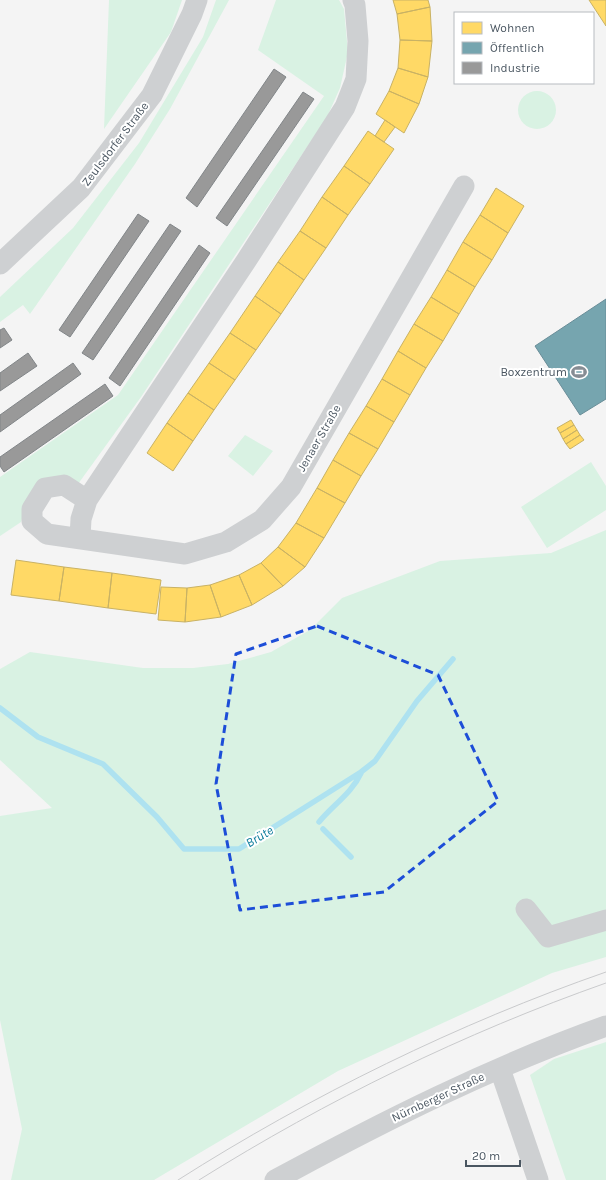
<svg xmlns="http://www.w3.org/2000/svg" width="606" height="1180" font-family="Karla,sans-serif">
  <style>
    .green { fill: #d9f2e3 }
    .homes { fill: #ffd966; stroke: #c9b264 }
    .public { fill: #76a5af; stroke: #698d98 }
    .industry { fill: #999; stroke: #818588 }
    .lines { fill: none; stroke-linecap: round; stroke-linejoin: round }
    .stream { stroke: #aee2f0; stroke-width: 5.5 }
    .minor { stroke: #ced0d2; stroke-width: 21 }
    .tram { stroke: #c9cacc; stroke-width: 1 }
    .marked { fill: none; stroke: #1d4ed8; stroke-width: 3; stroke-dasharray: 8 5; stroke-linejoin: round }
    .labels { text-anchor: middle; stroke-width: 4; stroke-linejoin: round; paint-order: stroke }
    .street-label { font-size: 12px; fill: #4a5661; stroke: #fff }
    .poi-label { font-size: 12px; fill: #4a5661; stroke: #fff; text-anchor: end }
    .water-label { font-size: 13px; font-style: italic; fill: #0c7c9b; stroke: #fff }
  </style>
  <rect width="100%" height="100%" fill="#f4f4f4"/>
  <path class="green" d="M 109,0 L 182,0 L 171,32 L 104,129 Z
    M 216,0 L 229,0 L 170,109 L 135,164 L 30,314 L 23,305 L 0,322 L 0,297 L 73,228 L 139,143 L 203,37 Z
    M 276,0 L 339,0 L 344,9 L 348,52 L 340,88 L 327,117 L 141,397 L 78,484 L 29,495 L 21,522 L 0,536 L 0,477 L 118,395 L 324,96 L 258,50 Z
    M518 110a19 19 0 1 1 38 0a19 19 0 1 1-38 0Z
    M 245,435 L 273,451 L 253,476 L 228,456 Z
    M 591,462 L 606,486 L 606,510 L 547,548 L 521,507 Z
    M 606,530 L 606,957 L 552,973 L 338,1071 L 154,1180 L 11,1180 L 22,1129 L 0,1020 L 0,816 L 52,808 L 0,760 L 0,669 L 30,652 L 143,668 L 193,668 L 228,664 L 271,652 L 310,630 L 342,598 L 440,561 L 551,553 Z
    M 606,1042 L 606,1180 L 566,1180 L 530,1075 L 554,1059 Z"/>
  <path class="homes" d="M 393,0 L 428,0 L 430,7 L 397,14 Z
    M 589,0 L 606,0 L 606,26 Z
    M 430,7 L 432,41 L 400,40 L 397,14 Z
    M 400,40 L 432,41 L 428,77 L 398,68 Z
    M 398,68 L 428,77 L 419,104 L 389,91 Z
    M 389,91 L 419,104 L 404,133 L 376,114 Z
    M 385,120 L 395,127 L 384,142 L 375,136 Z
    M 368,131 L 394,149 L 370,184 L 344,166 Z
    M 344,166 L 370,184 L 348,215 L 322,197 Z
    M 496,188 L 524,206 L 508,233 L 480,215 Z
    M 322,197 L 348,215 L 326,248 L 300,231 Z
    M 480,215 L 508,233 L 492,260 L 463,242 Z
    M 300,231 L 326,248 L 304,280 L 278,262 Z
    M 463,242 L 492,260 L 475,287 L 447,270 Z
    M 278,262 L 304,280 L 281,314 L 255,296 Z
    M 447,270 L 475,287 L 459,314 L 431,297 Z
    M 255,296 L 281,314 L 256,350 L 230,333 Z
    M 431,297 L 459,314 L 443,341 L 414,324 Z
    M 414,324 L 443,341 L 426,368 L 398,351 Z
    M 230,333 L 256,350 L 235,380 L 209,363 Z
    M 398,351 L 426,368 L 410,395 L 382,379 Z
    M 209,363 L 235,380 L 214,410 L 188,393 Z
    M 382,379 L 410,395 L 394,422 L 366,406 Z
    M 188,393 L 214,410 L 193,441 L 167,423 Z
    M 366,406 L 394,422 L 378,449 L 349,433 Z
    M 571,420 L 574,425 L 560,433 L 557,428 Z
    M 167,423 L 193,441 L 173,471 L 147,453 Z
    M 574,425 L 577,430 L 563,439 L 560,433 Z
    M 577,430 L 580,435 L 566,444 L 563,439 Z
    M 349,433 L 378,449 L 361,476 L 333,460 Z
    M 580,435 L 584,440 L 570,449 L 566,444 Z
    M 333,460 L 361,476 L 345,503 L 317,488 Z
    M 317,488 L 345,503 L 324,538 L 296,523 Z
    M 296,523 L 324,538 L 305,567 L 278,547 Z
    M 278,547 L 305,567 L 283,586 L 261,563 Z
    M 16,560 L 64,567 L 59,601 L 11,595 Z
    M 261,563 L 283,586 L 252,605 L 239,575 Z
    M 64,567 L 112,573 L 108,608 L 59,601 Z
    M 112,573 L 161,580 L 156,614 L 108,608 Z
    M 239,575 L 252,605 L 221,617 L 210,585 Z
    M 210,585 L 221,617 L 185,622 L 187,588 Z
    M 161,587 L 187,588 L 185,622 L 158,620 Z"/>
  <path class="public" d="M 606,299 L 606,399 L 580,415 L 535,346 Z"/>
  <path class="industry" d="M 274,69 L 286,77 L 197,207 L 186,198 Z
    M 303,92 L 314,99 L 227,226 L 216,218 Z
    M 138,214 L 149,221 L 70,337 L 59,330 Z
    M 170,224 L 181,231 L 93,360 L 82,353 Z
    M 199,245 L 210,253 L 120,386 L 109,378 Z
    M 4,328 L 12,340 L 0,348 L 0,330 Z
    M 28,353 L 37,366 L 0,391 L 0,373 Z
    M 73,363 L 81,374 L 0,432 L 0,415 Z
    M 105,384 L 113,396 L 4,472 L 0,466 L 0,457 Z"/>
  <g class="lines">
    <path class="stream" d="M 0,708 L 38,737 L 103,764 L 157,817 L 184,849 L 239,849 L 361,772 L 375,761 L 417,701 L 453,659
      M 319,822 C 333,805 352,793 361,773
      M 323,829 L 351,857"/>
    <path class="minor" d="M 0,264 L 81,188 L 152,95 L 192,14 L 197,0
      M 87,500 L 64,485 L 45,488 L 32,509 L 32,521 L 47,534 L 185,554 L 226,542 L 262,520 L 291,487 L 464,186
      M 80,538 L 81,519 L 87,500 L 246,261 L 345,107 L 356,79 L 358,41 L 355,5 L 353,0
      M 526,909 L 548,937 L 606,920
      M 500,1069 L 538,1180
      M 275,1180 C 382,1122 491,1067 606,1026"/>
    <path class="tram" d="M 178,1180 C 310,1096 459,1023 606,972
      M 199,1180 C 327,1100 464,1033 606,983"/>
  </g>
  <path class="marked" d="M 317,626 L 438,675 L 498,801 L 384,892 L 240,910 L 216,784 L 236,654 Z"/>
  <defs>
    <symbol id="stadium-bare" viewBox="-9 -9 18 18"><path d="M0-5a6.5 5 0 1 0 0 10a6.5 5 0 1 0 0-10ZM-3.5-1.8h7v3.6h-7Z" fill="#868d94" stroke="#fff" stroke-width="2.5" paint-order="stroke"/></symbol>
  </defs>
  <g fill-rule="evenodd">
    <use href="#stadium-bare" x="568" y="361" width="22" height="22"/>
  </g>
  <g class="labels">
    <g class="street-label">
      <text transform="translate(115 144) rotate(-53)" y="4">Zeulsdorfer Straße</text>
      <text transform="translate(319 438) rotate(-60)" y="4">Jenaer Straße</text>
      <text transform="translate(438 1097) rotate(-25)" y="4">Nürnberger Straße</text>
    </g>
    <g class="poi-label">
      <text x="567" y="376">Boxzentrum</text>
    </g>
    <g class="water-label">
      <text transform="translate(259 836) rotate(-31)" y="5">Brüte</text>
    </g>
  </g>
  <rect x="454" y="12" width="140" height="72" fill="#ffffff" stroke="#b7bbc0"/>
  <rect x="462" y="22" width="20" height="12" fill="#ffd966" stroke="#b7bbc0"/>
  <text x="490" y="32" font-size="12" fill="#4a5661">Wohnen</text>
  <rect x="462" y="42" width="20" height="12" fill="#76a5af" stroke="#b7bbc0"/>
  <text x="490" y="52" font-size="12" fill="#4a5661">Öffentlich</text>
  <rect x="462" y="62" width="20" height="12" fill="#999999" stroke="#b7bbc0"/>
  <text x="490" y="72" font-size="12" fill="#4a5661">Industrie</text>
  <path d="M466 1160v6h54v-6" fill="none" stroke="#4a5661" stroke-width="2"/>
  <text x="472" y="1160" font-size="12" fill="#4a5661" stroke="#ffffff" stroke-width="3" paint-order="stroke">20 m</text>
</svg>
